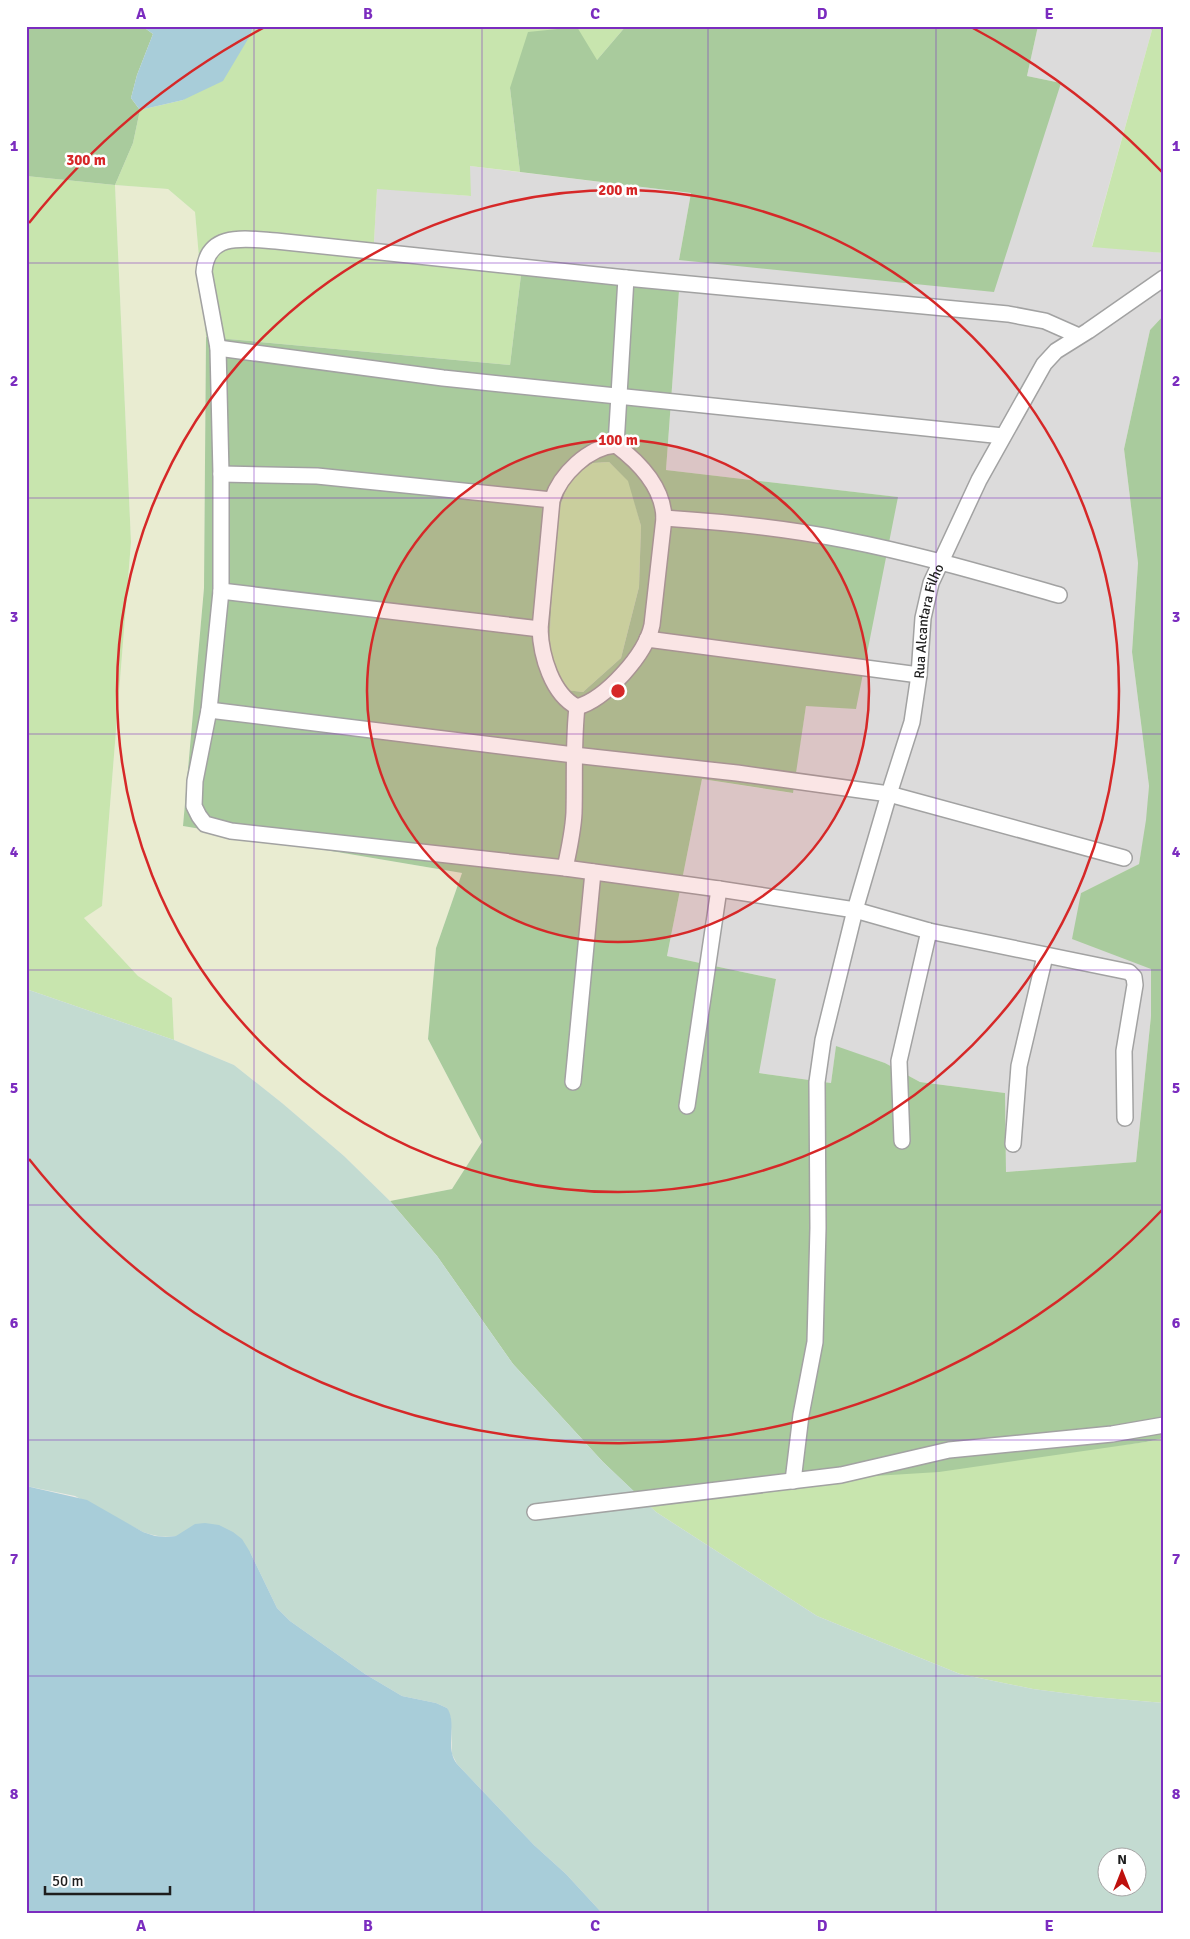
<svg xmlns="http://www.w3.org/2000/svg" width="1190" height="1939" font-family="Signika,sans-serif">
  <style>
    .residential { fill: #dcdbdb }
    .farmland { fill: #e9ecd1 }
    .grass { fill: #c8e5ae }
    .forest { fill: #a9cb9d; fill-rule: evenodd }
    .wetland { fill: #c3dbd1; fill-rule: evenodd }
    .water { fill: #a8cdd9 }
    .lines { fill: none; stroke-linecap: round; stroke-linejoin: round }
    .street-casing { stroke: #a2a2a2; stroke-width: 18 }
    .street { stroke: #fff; stroke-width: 15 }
    .grid { fill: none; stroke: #7b2cbf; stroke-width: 1; stroke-opacity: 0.55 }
    .ring { fill: none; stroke: #d62828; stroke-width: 2.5 }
    .labels { text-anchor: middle; stroke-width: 5; stroke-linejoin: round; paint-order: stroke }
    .street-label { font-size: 14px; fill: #1e1e1e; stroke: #fff }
    .centre { fill: #d62828; stroke: #fff; stroke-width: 2.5 }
    .ring-label { font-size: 15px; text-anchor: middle; font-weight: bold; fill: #d62828; stroke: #fff; stroke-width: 5; stroke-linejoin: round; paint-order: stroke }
    .neatline { fill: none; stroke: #7b2cbf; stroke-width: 2 }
    .grid-label { font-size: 16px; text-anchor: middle; font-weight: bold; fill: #7b2cbf }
  </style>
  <rect width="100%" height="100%" fill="#eeebe5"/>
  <path class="residential" d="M 1038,26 L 1139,26 L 1152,30 L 1092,246 L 1164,253 L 1164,315 L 1150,330 L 1124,449 L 1138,563 L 1132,652 L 1149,786 L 1147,820 L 1139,864 L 1081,893 L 1151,968 L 1151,1016 L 1136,1162 L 1006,1172 L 1005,1093 L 920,1082 L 885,1063 L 836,1047 L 831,1083 L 758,1073 L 776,979 L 667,956 L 702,779 L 792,793 L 806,706 L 897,497 L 666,470 L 679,291 L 373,259 L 377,188 L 470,196 L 470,166 L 691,193 L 679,260 L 1061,83 L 1027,76 Z"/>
  <path class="farmland" d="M 115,185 L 168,189 L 195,212 L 206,337 L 204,588 L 183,826 L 462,873 L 436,948 L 428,1039 L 482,1142 L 452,1189 L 390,1201 L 344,1156 L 282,1103 L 234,1065 L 174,1040 L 172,998 L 138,976 L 84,918 L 102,906 L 131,542 Z"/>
  <path class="grass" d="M 253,26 L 626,26 L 597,60 L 510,88 L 520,172 L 470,166 L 471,196 L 377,189 L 373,259 L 521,275 L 510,365 L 206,337 L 195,212 L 168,189 L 115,185 L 131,542 L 102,906 L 84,918 L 138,976 L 172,998 L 174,1040 L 26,989 L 26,176 L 115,185 L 133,143 L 140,110 L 183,100 L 251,34 Z
    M 1139,26 L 1164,26 L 1164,253 L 1092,247 L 1152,30 Z
    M 609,462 L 629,481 L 641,526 L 639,587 L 621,658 L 583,692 L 565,690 L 558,677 L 549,649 L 553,574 L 559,509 L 571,477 L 593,463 Z
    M 1164,1438 L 1164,1703 L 1094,1697 L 1033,1689 L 960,1674 L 817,1616 L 656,1512 L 646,1503 L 1146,1442 Z"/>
  <path class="forest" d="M 26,26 L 142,26 L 153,34 L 137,75 L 131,98 L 140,110 L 133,143 L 115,185 L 26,176 Z
    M 626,26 L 1038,26 L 1027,76 L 1061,83 L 994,292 L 679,260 L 691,193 L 520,172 L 510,88 L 528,32 L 577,27 L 597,60 Z
    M 521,275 L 679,291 L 666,470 L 898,497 L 856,709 L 806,706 L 793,793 L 702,779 L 667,956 L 776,979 L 759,1073 L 831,1083 L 836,1046 L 885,1063 L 920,1082 L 1005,1093 L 1006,1172 L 1136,1162 L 1151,1016 L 1151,969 L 1072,939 L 1081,893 L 1139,864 L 1146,820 L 1149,786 L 1132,652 L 1138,563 L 1124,449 L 1150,330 L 1164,315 L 1164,1438 L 1146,1442 L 939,1472 L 793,1481 L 646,1503 L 603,1462 L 513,1364 L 437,1256 L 390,1201 L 452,1189 L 482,1142 L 428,1039 L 436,948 L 462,873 L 183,826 L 204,588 L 206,337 L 510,365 ZM 609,462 L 628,481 L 641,526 L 639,587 L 621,658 L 583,692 L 566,690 L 558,677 L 549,649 L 553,574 L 559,509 L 571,477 L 593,463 Z"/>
  <path class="wetland" d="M 26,989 L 174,1040 L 234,1065 L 282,1103 L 344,1156 L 390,1201 L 437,1256 L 513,1364 L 603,1462 L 656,1512 L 817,1616 L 960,1674 L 1033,1689 L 1094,1697 L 1164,1703 L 1164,1913 L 602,1913 L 566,1874 L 534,1845 L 457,1764 L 452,1754 L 451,1719 L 447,1708 L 436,1703 L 402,1696 L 365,1674 L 290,1621 L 277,1608 L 250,1552 L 176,1536 C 164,1538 155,1536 143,1532 L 75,1496 L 26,1486 ZM 1108,1856 L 1138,1856 L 1138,1886 L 1108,1886 Z"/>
  <path class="water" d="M 142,26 L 253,26 L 251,34 L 223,81 L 183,100 L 140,110 L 131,98 L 137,75 L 153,34 Z
    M 26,1486 L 87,1500 L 143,1532 L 155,1536 L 166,1537 L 176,1536 L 195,1524 L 205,1523 L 219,1525 L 233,1532 L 242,1539 L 250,1552 L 277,1608 L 290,1621 L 365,1674 L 402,1696 L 436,1703 L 447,1708 C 458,1724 444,1747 457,1764 L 534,1845 L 566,1874 L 602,1913 L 26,1913 Z"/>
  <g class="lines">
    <defs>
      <g id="street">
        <path d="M 1079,336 L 1045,321 L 1008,314 L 626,278 L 276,241 C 246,239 207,231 204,272 L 218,348 L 221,474 L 221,591 L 209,710 L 195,781 L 194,806 L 199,816 L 205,824 L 231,831 L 565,868 L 719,889 L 855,910 L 929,931 L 1129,972 L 1134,977 L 1135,985 L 1124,1051 L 1125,1118"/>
        <path d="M 218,348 L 443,378 L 1003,436"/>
        <path d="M 221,474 L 317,476 L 552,500"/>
        <path d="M 664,518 C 725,522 786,528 845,540 C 918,554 988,575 1059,595"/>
        <path d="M 221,591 L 540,629"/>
        <path d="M 647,639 L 919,675"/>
        <path d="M 577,707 C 606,699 646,654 652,625 L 664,518 C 663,487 640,463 616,445"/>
        <path d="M 209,710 L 574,755 L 737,773 L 889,794 L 1124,858"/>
        <path d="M 565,868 C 569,850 573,832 574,813 C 575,778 573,743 577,707 C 552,694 541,656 540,629 L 552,500 C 560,475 588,447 616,445 L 626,278"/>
        <path d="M 573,1082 L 593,872"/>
        <path d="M 687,1106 L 719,889"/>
        <path d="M 902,1141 L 899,1061 L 929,931"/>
        <path d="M 1013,1144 L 1019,1066 L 1045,956"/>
        <path id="s1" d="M 793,1481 L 801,1415 L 815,1342 L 818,1228 L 817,1082 L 823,1040 L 855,910 L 889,794 L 912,722 L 919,675 L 923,618 L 931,583 L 979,480 L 1044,364 L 1056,351 L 1088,331 L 1164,278"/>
        <path d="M 535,1512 L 841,1475 L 949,1450 L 1112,1434 L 1164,1425"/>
      </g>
    </defs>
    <use href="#street" class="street-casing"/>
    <use href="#street" class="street"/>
  </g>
  <path class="grid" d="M 254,26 L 254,1913M 482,26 L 482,1913M 708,26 L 708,1913M 936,26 L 936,1913M 26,263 L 1164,263M 26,498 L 1164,498M 26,734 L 1164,734M 26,970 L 1164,970M 26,1205 L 1164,1205M 26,1440 L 1164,1440M 26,1676 L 1164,1676"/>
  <circle cx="618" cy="691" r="251" fill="#d62828" fill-opacity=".12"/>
  <g class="ring">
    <circle cx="618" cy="691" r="251"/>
    <circle cx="618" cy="691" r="501"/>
    <path d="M1163 1209A752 752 0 0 1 29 1159M29 223A752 752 0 0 1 265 27M971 27A752 752 0 0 1 1163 173"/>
  </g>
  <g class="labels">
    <g class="street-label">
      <text dy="5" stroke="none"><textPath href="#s1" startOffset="876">Rua Alcantara Filho</textPath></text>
    </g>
  </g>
  <circle cx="618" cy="691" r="8" class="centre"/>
  <g class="ring-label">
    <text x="86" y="165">300 m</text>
    <text x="618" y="195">200 m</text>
    <text x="618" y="445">100 m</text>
  </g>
  <rect width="1190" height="1939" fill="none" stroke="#ffffff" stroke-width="55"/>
  <g transform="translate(1122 1872)"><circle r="24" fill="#ffffff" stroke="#a5a5a5"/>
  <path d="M0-4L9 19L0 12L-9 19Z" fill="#be110e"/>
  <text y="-8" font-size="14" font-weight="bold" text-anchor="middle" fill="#1e1e1e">N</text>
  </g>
  <path d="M45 1886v8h125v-8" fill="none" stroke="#1e1e1e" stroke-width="2.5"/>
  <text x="52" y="1886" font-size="15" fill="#1e1e1e" stroke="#ffffff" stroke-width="4" paint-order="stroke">50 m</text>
  <rect x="28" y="28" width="1134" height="1884" class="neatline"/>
  <g class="grid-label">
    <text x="141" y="19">A</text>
    <text x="368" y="19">B</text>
    <text x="595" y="19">C</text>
    <text x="822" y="19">D</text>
    <text x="1049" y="19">E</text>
    <text x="14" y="151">1</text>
    <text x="1176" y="151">1</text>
    <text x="14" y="386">2</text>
    <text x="1176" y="386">2</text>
    <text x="14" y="622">3</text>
    <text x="1176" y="622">3</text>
    <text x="14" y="857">4</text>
    <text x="1176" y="857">4</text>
    <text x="14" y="1093">5</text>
    <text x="1176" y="1093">5</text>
    <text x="14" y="1328">6</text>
    <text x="1176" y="1328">6</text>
    <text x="14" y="1564">7</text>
    <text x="1176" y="1564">7</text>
    <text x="14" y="1799">8</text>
    <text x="1176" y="1799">8</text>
    <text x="141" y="1931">A</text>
    <text x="368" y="1931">B</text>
    <text x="595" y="1931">C</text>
    <text x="822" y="1931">D</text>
    <text x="1049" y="1931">E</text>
  </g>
</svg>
